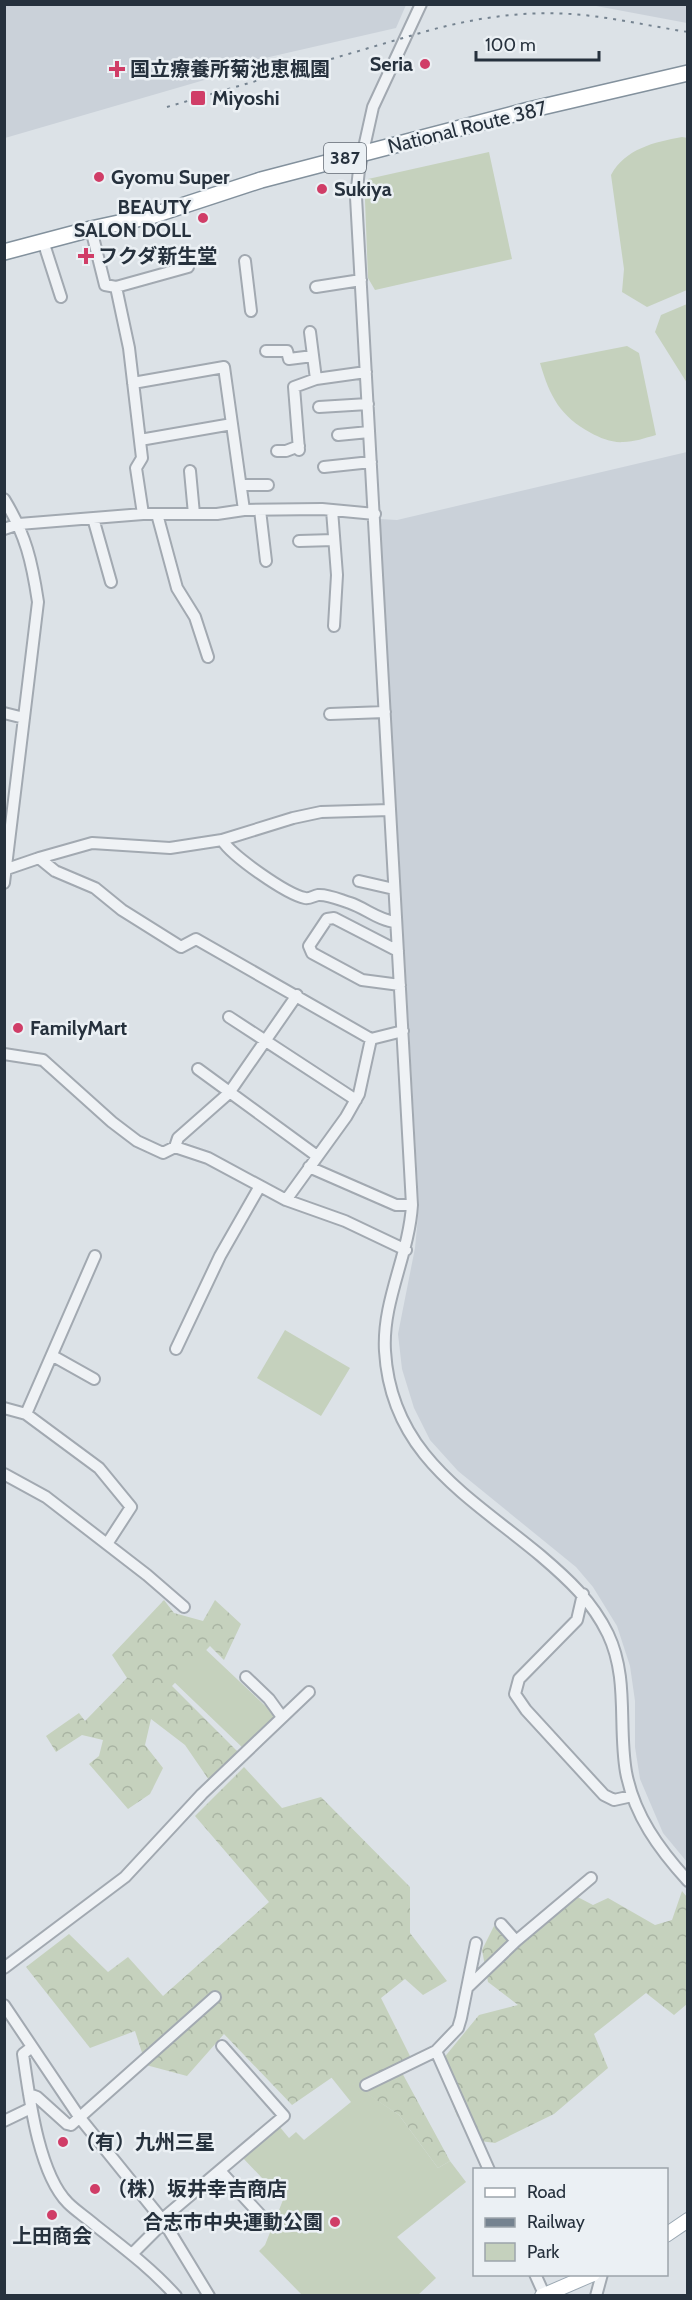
<svg xmlns="http://www.w3.org/2000/svg" width="692" height="2300" font-family="Cabin,'Noto Sans JP',sans-serif">
  <style>
    .built { fill: #cad1d9 }
    .green { fill: #c5d1bd }
    .forest { fill: url(#forest-crowns) }
    .lines { fill: none; stroke-linecap: round; stroke-linejoin: round }
    .minor-casing { stroke: #a2a9b1; stroke-width: 14 }
    .major-casing { stroke: #9ba8b3; stroke-width: 16 }
    .highway-casing { stroke: #83919d; stroke-width: 18 }
    .minor { stroke: #eff2f5; stroke-width: 10 }
    .major { stroke: #fff; stroke-width: 14 }
    .highway { stroke: #fff; stroke-width: 15 }
    .rail { stroke: #758390; stroke-width: 2; stroke-dasharray: 3 6; stroke-linecap: butt }
    .poi-dot { fill: #d03d67; stroke: #ebf0f4; stroke-width: 2 }
    .labels { text-anchor: middle; stroke-width: 5; stroke-linejoin: round; paint-order: stroke }
    .shield { fill: #ebf0f4; stroke: #616a74; stroke-width: 1.5 }
    .shield-label { font-size: 18px; font-weight: bold; fill: #26313d }
    .poi-label { font-size: 20px; font-weight: bold; fill: #26313d; stroke: #ebf0f4; text-anchor: start }
    .street-label { font-size: 20px; fill: #26313d; stroke: #ebf0f4 }
  </style>
  <defs>
    <pattern id="forest-crowns" width="20" height="18" patternUnits="userSpaceOnUse" patternTransform="scale(1.5)"><rect width="20" height="18" fill="#c5d1bd"/><path d="M2 6a3 3 0 1 1 6 0M12 15a3 3 0 1 1 6 0" fill="none" stroke="#a9b4a3"/></pattern>
  </defs>
  <rect width="100%" height="100%" fill="#dce2e7"/>
  <path class="built" d="M 5,4 L 406,4 L 406,5 L 396,28 L 234,65 L 225,74 L 5,138 Z
    M 591,5 L 687,5 L 687,23 Z
    M 687,452 L 688,452 L 687,1862 L 663,1833 L 640,1779 L 635,1747 L 635,1701 L 630,1666 L 617,1626 L 593,1587 L 576,1567 L 458,1471 L 430,1440 L 414,1408 L 402,1369 L 398,1334 L 415,1248 L 419,1206 L 380,519 L 397,520 Z"/>
  <path class="green" d="M 682,137 L 688,138 L 687,290 L 647,307 L 622,292 L 624,269 L 611,175 C 625,149 654,142 682,137 Z
    M 489,152 L 512,259 L 375,290 L 368,278 L 365,200 L 368,179 Z
    M 687,304 L 687,383 L 655,332 L 661,315 Z
    M 627,346 L 639,353 L 656,435 C 645,438 634,442 623,442 C 613,443 600,438 591,433 C 560,416 550,397 540,363 Z
    M 285,1330 L 350,1368 L 321,1416 L 257,1378 Z
    M 203,1647 L 276,1716 L 245,1750 L 172,1680 Z
    M 337,2073 L 399,2115 L 438,2168 L 450,2161 L 466,2182 L 397,2237 L 436,2278 L 418,2295 L 302,2295 L 259,2251 L 265,2245 L 283,2200 L 242,2157 L 279,2126 L 289,2138 L 296,2132 L 304,2140 L 351,2102 L 331,2077 Z"/>
  <path class="forest" d="M 164,1600 L 174,1613 L 203,1621 L 215,1600 L 241,1624 L 224,1660 L 210,1646 L 172,1686 L 238,1752 L 209,1780 L 185,1745 L 151,1719 L 145,1745 L 163,1768 L 150,1794 L 128,1809 L 89,1764 L 99,1756 L 103,1740 L 82,1735 L 56,1752 L 46,1736 L 79,1713 L 85,1721 L 127,1678 L 112,1655 Z
    M 244,1767 L 282,1808 L 321,1797 L 410,1887 L 410,1933 L 447,1981 L 423,1995 L 405,1979 L 381,1998 L 410,2056 L 400,2069 L 450,2161 L 438,2168 L 399,2115 L 337,2074 L 292,2105 L 224,2034 L 187,2076 L 146,2065 L 135,2031 L 90,2048 L 26,1967 L 69,1934 L 108,1972 L 128,1957 L 163,1996 L 269,1902 L 195,1816 Z
    M 566,1891 L 593,1905 L 608,1898 L 655,1925 L 672,1920 L 682,1891 L 687,1897 L 687,2004 L 674,2015 L 646,1993 L 594,2034 L 608,2068 L 554,2114 L 495,2143 L 480,2141 L 457,2116 L 438,2065 L 479,2015 L 518,2005 L 488,1982 L 482,1950 L 494,1926 L 516,1940 L 527,1937 L 542,1912 Z"/>
  <g class="lines">
    <defs>
      <path id="minor" d="M 421,4 L 373,107 L 359,170 L 356,197 L 412,1205 C 409,1255 382,1301 385,1351 C 391,1455 469,1496 541,1556 C 568,1579 592,1601 608,1634 C 629,1678 618,1726 626,1772 C 634,1815 659,1849 688,1881
        M 91,229 L 105,285 L 116,287 L 129,348 L 142,458 L 136,468 L 143,514
        M 43,241 L 61,297
        M 245,261 L 251,311
        M 116,287 L 188,267
        M 316,287 L 361,280
        M 310,332 L 316,379
        M 266,351 L 287,351 L 289,359 L 313,356
        M 133,383 L 224,367 L 244,510
        M 319,407 L 368,404
        M 338,435 L 369,432
        M 140,440 L 232,424
        M 299,450 L 294,387 L 316,379 L 366,372
        M 277,451 L 286,451 L 299,446
        M 324,467 L 371,462
        M 190,471 L 194,514
        M 241,485 L 268,485
        M 4,499 C 26,535 32,562 38,602 L 4,883
        M 260,510 L 266,561
        M 332,510 L 337,575 L 334,626
        M 157,514 L 177,588 L 195,617 L 208,657
        M 93,518 L 111,582
        M 4,529 L 19,524 L 143,514 L 217,514 L 244,510 L 322,509 L 375,514
        M 299,541 L 334,540
        M 4,713 L 24,718
        M 330,714 L 385,712
        M 222,840 C 232,856 286,894 305,898 C 310,899 313,896 318,895 C 328,894 340,900 350,903 C 365,908 380,921 396,922
        M 39,858 L 55,871 L 95,888 L 122,910 L 181,947 L 196,939 L 371,1039 L 403,1031
        M 4,870 L 39,858 L 92,843 L 170,848 L 222,840 L 293,818 L 321,812 L 390,810
        M 359,881 L 394,889
        M 398,951 L 334,918 L 327,919 L 309,946 L 312,953 L 362,980 L 400,985
        M 229,1017 L 356,1100
        M 4,1054 L 43,1060 L 112,1122 L 137,1141 L 163,1153 L 175,1147 L 208,1158 L 286,1200 L 345,1221 L 406,1250
        M 198,1069 L 317,1156
        M 175,1147 L 178,1138 L 229,1093 L 297,995
        M 309,1167 L 396,1205 L 412,1205
        M 286,1200 L 346,1117 L 359,1094 L 371,1039
        M 176,1349 L 220,1256 L 260,1186
        M 53,1356 L 94,1379
        M 4,1408 L 26,1414 L 99,1468 L 131,1507 L 107,1544
        M 26,1414 L 95,1256
        M 4,1474 L 46,1497 L 147,1575 L 184,1607
        M 583,1594 L 577,1620 L 519,1679 L 515,1694 L 526,1710 L 604,1795 L 614,1800 L 632,1796
        M 246,1677 L 269,1699 L 282,1717
        M 501,1924 L 516,1941
        M 476,1943 L 461,2018 L 458,2028 L 436,2051 L 489,2170
        M 4,1968 L 125,1877 L 202,1794 L 309,1692
        M 468,1987 L 516,1941 L 591,1878
        M 4,2005 L 80,2118 L 164,2222 L 209,2296
        M 32,2047 L 23,2054 C 29,2095 38,2173 68,2203 C 76,2211 87,2218 96,2226 C 124,2248 152,2269 176,2296
        M 366,2085 L 436,2051
        M 29,2094 L 37,2097 L 67,2124 L 71,2125 L 215,1997
        M 4,2121 L 31,2108
        M 221,2172 L 265,2220
        M 132,2254 L 164,2222 L 167,2215 L 284,2116 L 222,2046
        M 535,2274 L 544,2294
        M 596,2296 L 602,2274"/>
      <path id="major" d="M 666,2235 L 688,2220
        M 542,2296 L 593,2274"/>
      <path id="highway" d="M 4,252 L 91,229 L 151,216 L 261,180 L 529,110 L 688,73"/>
    </defs>
    <use href="#minor" class="minor-casing"/>
    <use href="#major" class="major-casing"/>
    <use href="#highway" class="highway-casing"/>
    <use href="#minor" class="minor"/>
    <use href="#major" class="major"/>
    <use href="#highway" class="highway"/>
    <path class="rail" d="M 167,107 L 427,31 C 482,16 535,9 592,16 C 624,20 656,27 688,32"/>
  </g>
  <g class="poi-dot">
    <circle cx="425" cy="64" r="6"/>
    <path d="M114 60h6v6h6v6h-6v6h-6v-6h-6v-6h6z"/>
    <rect x="190" y="90" width="16" height="16" rx="3"/>
    <circle cx="99" cy="177" r="6"/>
    <circle cx="322" cy="189" r="6"/>
    <circle cx="203" cy="218" r="6"/>
    <path d="M83 247h6v6h6v6h-6v6h-6v-6h-6v-6h6z"/>
    <circle cx="18" cy="1028" r="6"/>
    <circle cx="63" cy="2142" r="6"/>
    <circle cx="95" cy="2189" r="6"/>
    <circle cx="52" cy="2215" r="6"/>
    <circle cx="335" cy="2222" r="6"/>
  </g>
  <g class="labels">
    <rect class="shield" x="324" y="143" width="42" height="30" rx="4.5"/>
    <g class="shield-label">
      <text x="345" y="164">387</text>
    </g>
    <g class="poi-label">
      <text x="413" y="71" text-anchor="end">Seria</text>
      <text x="130" y="76">国立療養所菊池恵楓園</text>
      <text x="212" y="105">Miyoshi</text>
      <text x="111" y="184">Gyomu Super</text>
      <text x="334" y="196">Sukiya</text>
      <text x="191" y="214" text-anchor="end">BEAUTY<tspan x="191" dy="23">SALON DOLL</tspan></text>
      <text x="98" y="263">フクダ新生堂</text>
      <text x="30" y="1035">FamilyMart</text>
      <text x="75" y="2149">（有）九州三星</text>
      <text x="107" y="2196">（株）坂井幸吉商店</text>
      <text x="323" y="2229" text-anchor="end">合志市中央運動公園</text>
      <text x="52" y="2243" text-anchor="middle">上田商会</text>
    </g>
    <g class="street-label">
      <text transform="translate(467 127) rotate(-14)" y="7">National Route 387</text>
    </g>
  </g>
  <rect width="692" height="2300" fill="none" stroke="#26313d" stroke-width="12"/>
  <rect x="473" y="2168" width="195" height="108" fill="#ebf0f4" stroke="#9ca4ab" stroke-width="1.5"/>
  <rect x="485" y="2188" width="30" height="9" fill="#ffffff" stroke="#9ca4ab" stroke-width="1.5"/>
  <text x="527" y="2198" font-size="18" fill="#26313d">Road</text>
  <rect x="485" y="2218" width="30" height="9" fill="#758390" stroke="#9ca4ab" stroke-width="1.5"/>
  <text x="527" y="2228" font-size="18" fill="#26313d">Railway</text>
  <rect x="485" y="2243" width="30" height="18" fill="#c5d1bd" stroke="#9ca4ab" stroke-width="1.5"/>
  <text x="527" y="2258" font-size="18" fill="#26313d">Park</text>
  <path d="M476 51v9h123v-9" fill="none" stroke="#26313d" stroke-width="3"/>
  <text x="485" y="51" font-size="18" fill="#26313d" stroke="#ebf0f4" stroke-width="4.5" paint-order="stroke">100 m</text>
</svg>
